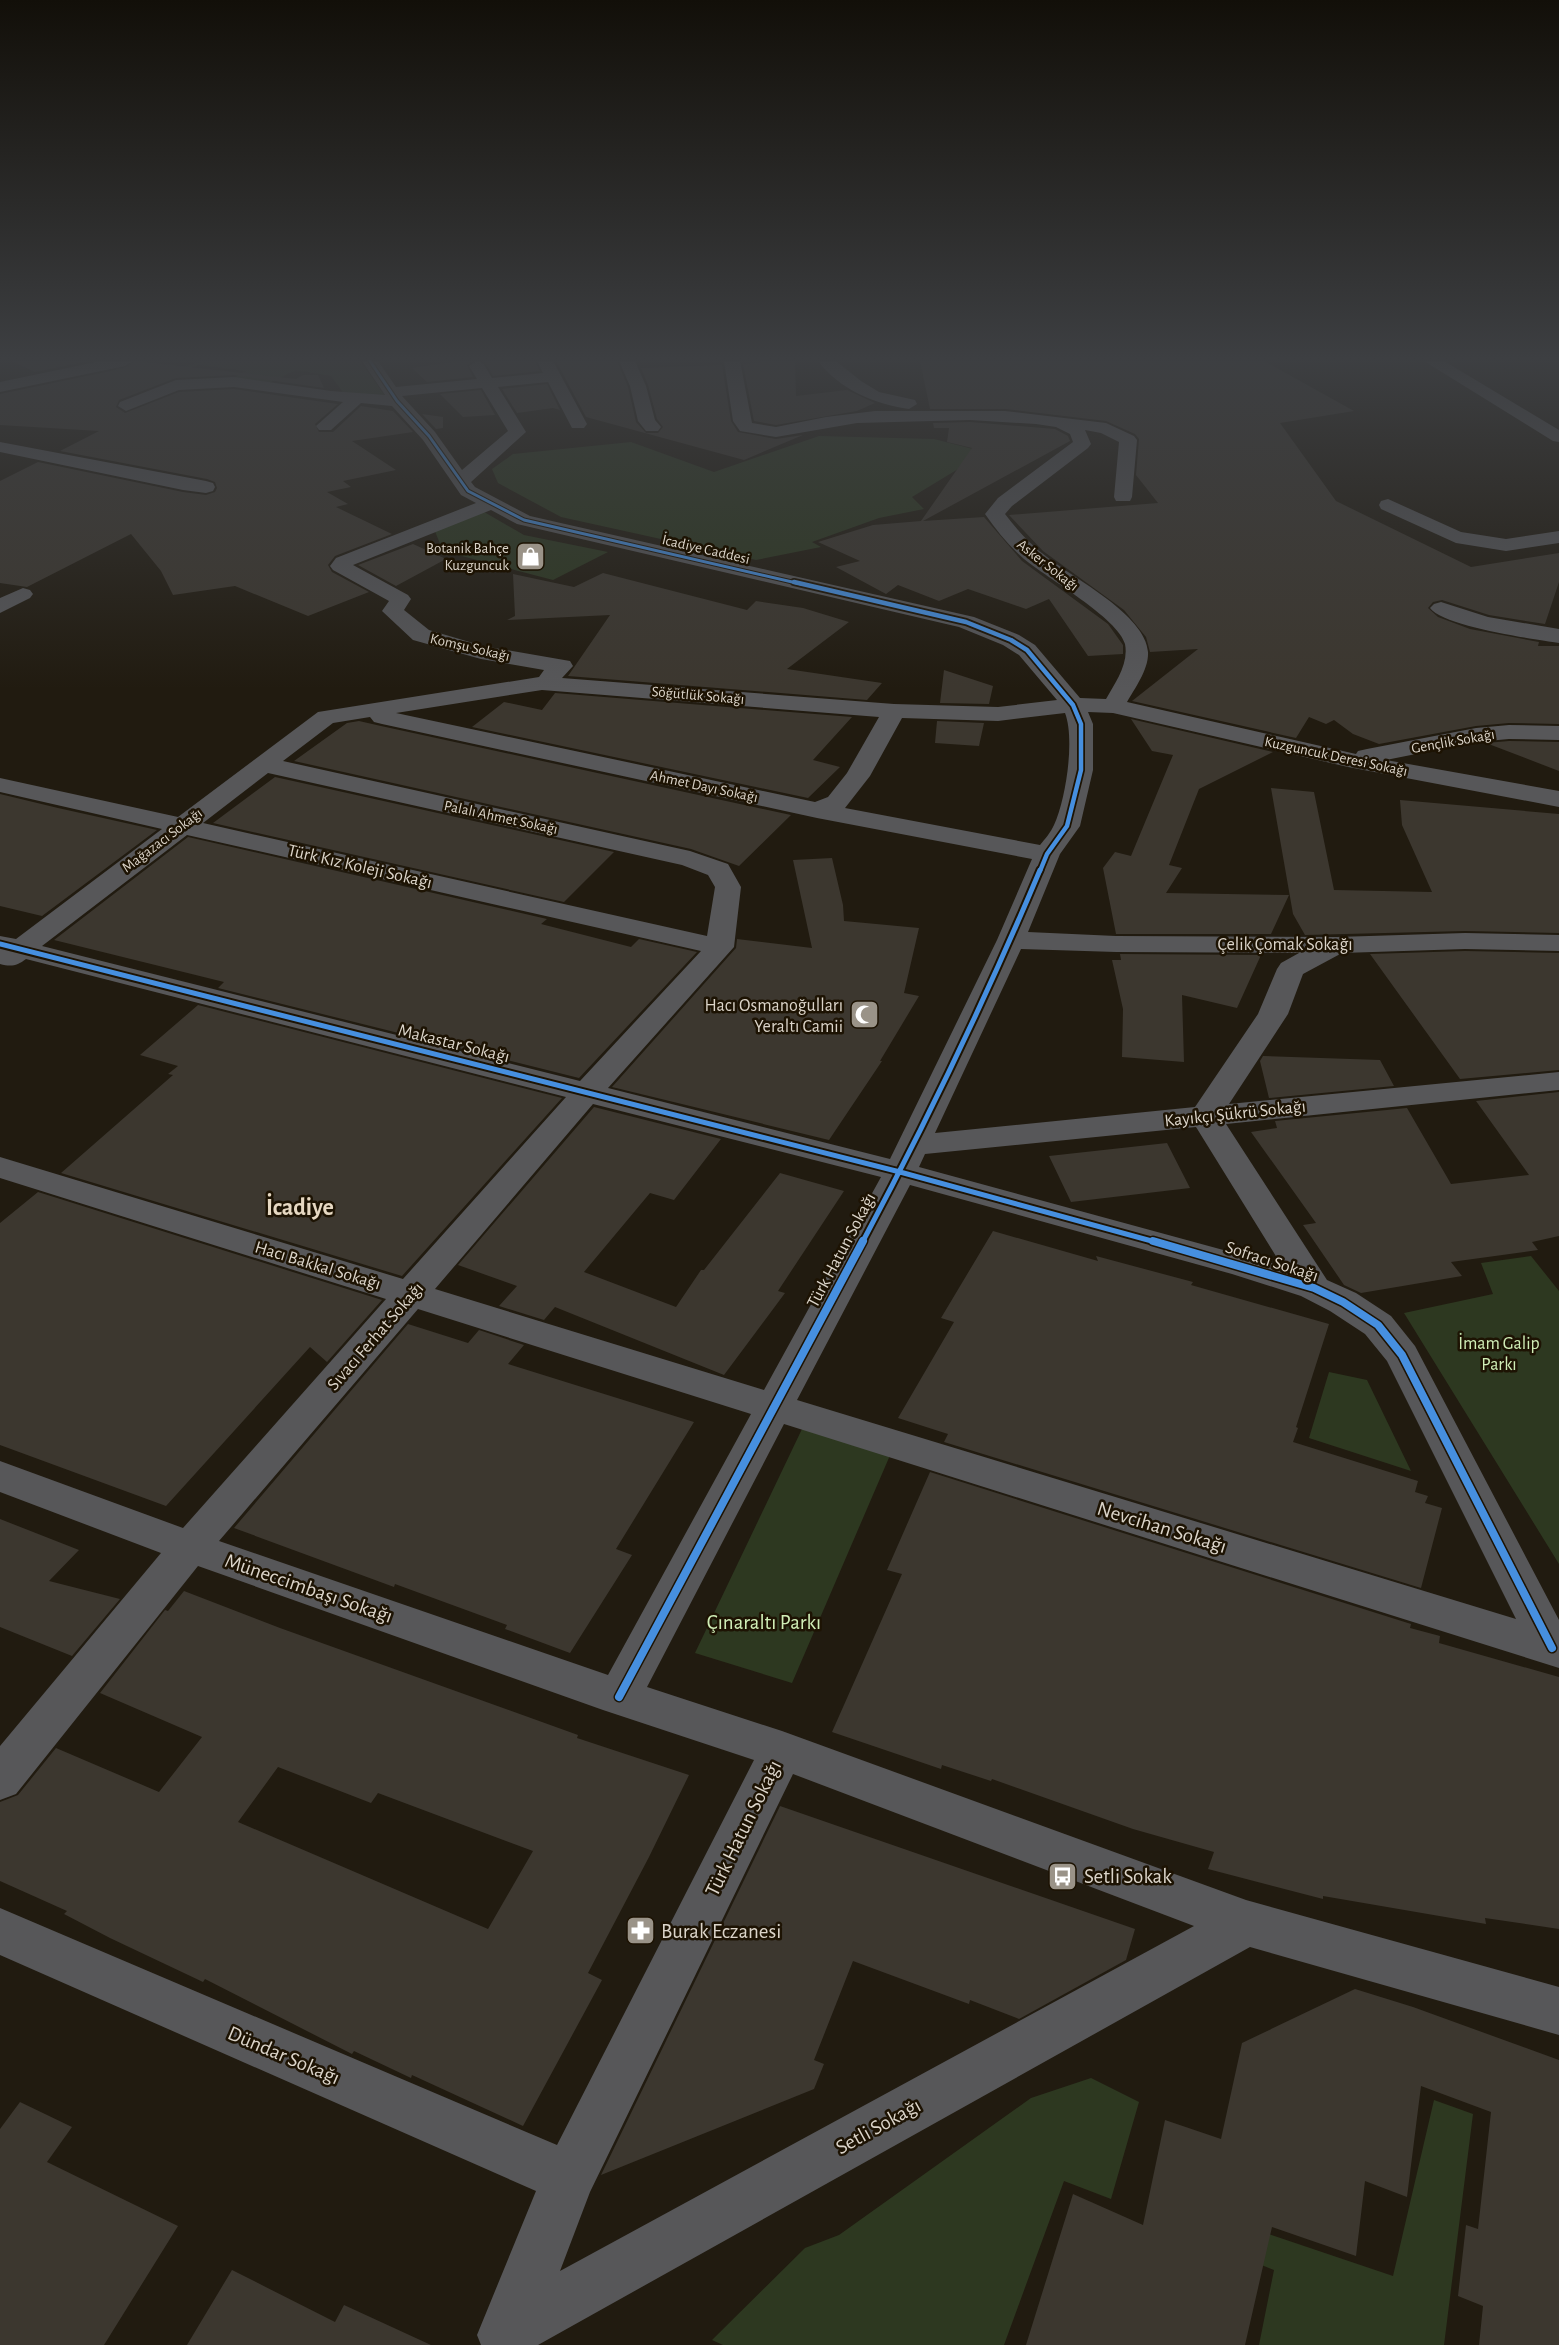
<svg xmlns="http://www.w3.org/2000/svg" width="1559" height="2345" font-family="'Alegreya Sans',sans-serif">
  <style>
    .green { fill: #2d3820 }
    .building { fill: #3c372f; fill-rule: evenodd }
    .lines { fill: none; stroke-linecap: round; stroke-linejoin: round }
    .minor { fill: #575759; fill-rule: evenodd }
    .cycleway-far3-casing { stroke: #1d1303; stroke-width: 5 }
    .cycleway-far2-casing { stroke: #1d1303; stroke-width: 8 }
    .cycleway-far1-casing { stroke: #1d1303; stroke-width: 9 }
    .cycleway-casing { stroke: #1d1303; stroke-width: 11 }
    .cycleway-far3 { stroke: #468fdf; stroke-width: 3 }
    .cycleway-far2 { stroke: #468fdf; stroke-width: 4.5 }
    .cycleway-far1 { stroke: #468fdf; stroke-width: 5 }
    .cycleway { stroke: #468fdf; stroke-width: 8 }
    .labels { text-anchor: middle; stroke-width: 5; stroke-linejoin: round; paint-order: stroke }
    .far-poi-label { font-size: 15px; fill: #dbd4c9; stroke: #1d1303; text-anchor: end }
    .far-street-label { font-size: 15px; fill: #dbd4c9; stroke: #1d1303 }
    .street-label { font-size: 18px; fill: #dbd4c9; stroke: #1d1303 }
    .poi-label { font-size: 18px; fill: #dbd4c9; stroke: #1d1303; text-anchor: end }
    .park-label { font-size: 18px; fill: #d0eeb7; stroke: #1d1303 }
    .near-street-label { font-size: 21px; fill: #dbd4c9; stroke: #1d1303 }
    .near-park-label { font-size: 21px; fill: #d0eeb7; stroke: #1d1303 }
    .near-poi-label { font-size: 21px; fill: #dbd4c9; stroke: #1d1303; text-anchor: start }
    .district-label { font-size: 24px; font-weight: bold; fill: #e6d8c2; stroke: #1d1303 }
  </style>
  <rect width="100%" height="100%" fill="#211b10"/>
  <path class="green" d="M 199,361 L 360,361 L 386,397 L 344,394 L 331,376 L 296,370 L 267,384 L 231,380 L 245,371 L 200,365 L 149,377 L 113,370 L 133,365 L 169,370 L 201,362 Z
    M 819,436 L 934,439 L 973,449 L 968,463 L 912,497 L 924,509 L 879,518 L 812,542 L 821,547 L 756,560 L 561,517 L 498,483 L 492,469 L 513,454 L 631,442 L 714,472 Z
    M 479,509 L 524,535 L 608,552 L 553,580 L 443,551 L 432,524 Z
    M 1531,1256 L 1559,1291 L 1559,1564 L 1404,1313 L 1493,1294 L 1481,1263 Z
    M 1329,1372 L 1367,1380 L 1411,1471 L 1309,1438 Z
    M 802,1429 L 891,1453 L 792,1683 L 695,1653 Z
    M 1091,2078 L 1139,2102 L 1111,2199 L 1064,2181 L 1004,2345 L 723,2345 L 712,2340 L 805,2248 L 839,2235 L 1031,2098 Z
    M 1434,2100 L 1473,2114 L 1444,2345 L 1259,2345 L 1274,2270 L 1147,2219 L 1153,2195 L 1393,2276 Z"/>
  <path class="building" d="M 12,361 L 89,361 L 35,372 Z
    M 135,361 L 296,379 L 303,375 L 318,375 L 324,388 L 234,375 L 176,378 L 119,400 L 116,407 L 125,413 L 179,392 L 234,389 L 338,404 L 315,424 L 319,432 L 333,432 L 361,406 L 393,411 L 413,432 L 352,441 L 396,470 L 343,481 L 351,487 L 327,492 L 348,504 L 336,507 L 392,534 L 335,556 L 328,565 L 332,572 L 369,592 L 308,616 L 235,586 L 173,595 L 161,571 L 131,534 L 27,587 L 0,583 L 0,481 L 38,462 L 183,492 L 206,495 L 215,492 L 217,488 L 215,482 L 207,479 L 60,451 L 99,431 L 0,425 L 0,394 L 125,368 Z
    M 460,361 L 473,361 L 467,365 L 473,377 L 427,382 L 412,368 Z
    M 484,361 L 535,361 L 540,371 L 493,376 Z
    M 556,361 L 617,361 L 628,387 L 636,422 L 646,433 L 658,433 L 663,427 L 657,419 L 648,385 L 641,368 L 722,365 L 731,421 L 738,432 L 776,439 L 803,435 L 744,460 L 586,417 Z
    M 760,361 L 795,361 L 796,396 L 847,390 L 875,403 L 857,411 L 776,425 L 754,421 L 743,364 L 760,363 Z
    M 920,361 L 1264,361 L 1354,411 L 1280,423 L 1336,501 L 1471,567 L 1559,553 L 1559,582 L 1545,624 L 1489,615 L 1442,600 L 1433,602 L 1428,608 L 1438,617 L 1470,629 L 1539,642 L 1538,646 L 1559,646 L 1559,724 L 1509,723 L 1476,726 L 1379,744 L 1353,734 L 1334,720 L 1326,724 L 1309,717 L 1296,738 L 1132,701 L 1198,649 L 1150,652 L 1146,637 L 1124,610 L 1043,551 L 1009,515 L 1158,503 L 1136,475 L 1139,439 L 1135,434 L 1106,421 L 1005,409 L 930,409 Z
    M 547,384 L 560,410 L 553,408 L 517,413 L 502,389 Z
    M 481,390 L 495,415 L 463,417 L 440,394 Z
    M 422,414 L 443,417 L 443,428 L 436,429 Z
    M 970,422 L 1055,429 L 1068,436 L 1070,441 L 923,521 L 984,517 L 1022,561 L 1108,624 L 1123,645 L 1123,654 L 1088,656 L 1049,599 L 1026,609 L 968,589 L 939,601 L 898,585 L 886,594 L 836,567 L 860,561 L 818,542 L 873,525 L 921,521 L 972,448 L 947,442 L 949,428 L 934,428 L 933,423 Z
    M 413,544 L 446,559 L 396,586 L 358,565 Z
    M 603,573 L 747,610 L 756,601 L 803,608 L 849,622 L 787,669 L 882,683 L 867,700 L 568,676 L 610,615 L 507,620 L 515,616 L 513,574 L 574,587 Z
    M 944,670 L 993,686 L 989,704 L 940,703 Z
    M 555,693 L 852,717 L 813,760 L 840,767 L 808,798 L 472,727 L 504,702 L 542,710 Z
    M 1131,719 L 1273,752 L 1199,789 L 1169,865 L 1182,868 L 1166,893 L 1289,895 L 1271,934 L 1116,934 L 1103,868 L 1115,852 L 1131,856 L 1173,755 L 1152,751 Z
    M 359,721 L 381,726 L 791,815 L 739,866 L 691,849 L 294,761 L 347,723 Z
    M 937,721 L 984,723 L 979,746 L 935,743 Z
    M 1509,741 L 1559,742 L 1559,771 L 1486,743 Z
    M 275,777 L 614,852 L 564,902 L 213,823 Z
    M 1271,788 L 1314,792 L 1334,890 L 1432,892 L 1402,825 L 1400,800 L 1559,814 L 1559,933 L 1465,931 L 1305,935 L 1293,914 Z
    M 0,794 L 58,808 L 157,830 L 42,916 L 0,906 Z
    M 188,837 L 547,919 L 541,924 L 631,947 L 639,939 L 697,952 L 579,1078 L 218,988 L 224,982 L 54,940 Z
    M 832,858 L 843,905 L 844,921 L 919,928 L 904,993 L 919,996 L 880,1061 L 882,1061 L 829,1140 L 612,1087 L 736,948 L 737,939 L 812,948 L 793,860 Z
    M 1465,951 L 1559,953 L 1559,1070 L 1460,1079 L 1370,954 Z
    M 1120,954 L 1261,955 L 1237,1008 L 1182,995 L 1184,1062 L 1122,1057 L 1123,1009 L 1112,960 L 1121,960 Z
    M 198,1005 L 562,1098 L 402,1276 L 61,1173 L 173,1075 L 168,1074 L 178,1066 L 140,1055 Z
    M 1263,1056 L 1380,1060 L 1394,1086 L 1269,1098 L 1260,1061 Z
    M 1559,1092 L 1559,1236 L 1532,1242 L 1538,1250 L 1451,1262 L 1462,1276 L 1361,1293 L 1344,1285 L 1303,1225 L 1316,1223 L 1251,1132 L 1277,1128 L 1275,1121 L 1407,1108 L 1451,1184 L 1529,1175 L 1476,1101 Z
    M 594,1107 L 721,1139 L 674,1200 L 650,1193 L 584,1272 L 676,1307 L 701,1270 L 704,1270 L 780,1173 L 844,1191 L 778,1291 L 785,1293 L 724,1375 L 555,1307 L 544,1320 L 499,1306 L 517,1286 L 458,1265 Z
    M 1167,1143 L 1190,1188 L 1071,1202 L 1049,1156 Z
    M 38,1192 L 382,1300 L 327,1362 L 310,1347 L 166,1506 L 0,1445 L 0,1223 Z
    M 993,1231 L 1098,1261 L 1096,1256 L 1193,1282 L 1191,1285 L 1329,1324 L 1296,1427 L 1298,1428 L 1293,1442 L 1418,1481 L 1415,1492 L 1428,1496 L 1425,1503 L 1442,1508 L 1421,1588 L 944,1442 L 948,1434 L 898,1418 L 954,1322 L 941,1318 Z
    M 408,1324 L 468,1343 L 479,1330 L 524,1345 L 508,1364 L 694,1422 L 616,1549 L 632,1555 L 570,1653 L 505,1629 L 507,1625 L 395,1584 L 394,1587 L 234,1528 Z
    M 930,1472 L 1411,1624 L 1410,1628 L 1440,1636 L 1439,1643 L 1559,1677 L 1559,1929 L 1485,1918 L 1486,1924 L 1323,1896 L 1323,1899 L 1208,1869 L 1214,1852 L 1133,1829 L 992,1779 L 991,1781 L 942,1765 L 941,1769 L 832,1732 L 902,1574 L 887,1570 Z
    M 0,1519 L 79,1550 L 49,1581 L 120,1599 L 72,1656 L 0,1627 Z
    M 184,1591 L 280,1628 L 578,1735 L 577,1738 L 689,1775 L 649,1857 L 588,1973 L 602,1980 L 523,2126 L 412,2075 L 411,2078 L 354,2051 L 352,2054 L 205,1979 L 203,1982 L 110,1938 L 64,1914 L 67,1911 L 0,1881 L 0,1802 L 18,1795 L 56,1748 L 159,1792 L 202,1737 L 100,1693 L 165,1610 L 168,1611 ZM 278,1767 L 371,1803 L 378,1793 L 533,1851 L 488,1929 L 238,1822 Z
    M 780,1806 L 1135,1929 L 1126,1960 L 1019,2019 L 970,2000 L 969,2004 L 853,1961 L 814,2060 L 824,2064 L 814,2089 L 601,2175 Z
    M 1355,1989 L 1413,2007 L 1559,2060 L 1559,2345 L 1479,2345 L 1483,2306 L 1458,2296 L 1466,2225 L 1478,2229 L 1491,2112 L 1421,2086 L 1407,2197 L 1365,2181 L 1356,2256 L 1272,2227 L 1245,2345 L 1026,2345 L 1073,2194 L 1143,2225 L 1165,2120 L 1221,2139 L 1242,2043 Z
    M 20,2102 L 72,2127 L 47,2162 L 178,2226 L 104,2345 L 0,2345 L 0,2129 Z
    M 232,2270 L 335,2322 L 344,2305 L 431,2345 L 187,2345 Z"/>
  <g class="lines">
    <path class="minor" d="M 101,361 L 133,361 L 125,366 L 0,392 L 0,382 Z
      M 362,361 L 378,361 L 396,387 L 477,379 L 469,366 L 477,361 L 483,363 L 492,378 L 543,373 L 537,361 L 553,361 L 587,424 L 584,428 L 572,428 L 548,382 L 498,387 L 526,432 L 471,482 L 475,487 L 530,516 L 974,617 L 1019,635 L 1035,645 L 1080,698 L 1106,699 C 1115,683 1129,664 1125,644 C 1118,618 1047,578 1024,559 C 1009,546 997,531 985,514 L 998,498 L 1073,442 L 1070,434 L 1056,427 L 1036,424 L 970,420 L 857,423 L 776,437 L 740,431 L 733,421 L 724,361 L 740,361 L 752,423 L 776,427 L 826,417 L 875,411 L 1005,411 L 1106,423 L 1134,436 L 1137,440 L 1132,497 L 1130,501 L 1116,501 L 1114,497 L 1119,442 L 1101,433 L 1085,430 L 1091,444 L 1088,448 L 1012,506 L 1005,514 C 1017,530 1031,545 1047,557 C 1073,578 1146,615 1148,652 C 1149,669 1135,688 1127,702 L 1356,754 L 1358,751 L 1367,749 L 1476,728 L 1509,725 L 1559,726 L 1559,740 L 1509,739 L 1476,742 L 1386,760 L 1559,791 L 1559,807 L 1348,767 L 1113,713 L 1088,712 L 1093,724 L 1093,770 L 1080,826 L 1060,854 L 1028,932 L 1116,936 L 1337,937 L 1465,933 L 1559,935 L 1559,951 L 1465,949 L 1342,953 L 1303,974 L 1288,1014 L 1229,1104 L 1559,1072 L 1559,1090 L 1226,1124 L 1327,1280 L 1356,1293 L 1391,1316 L 1415,1346 L 1559,1620 L 1559,1668 L 784,1424 L 647,1687 L 782,1731 L 1246,1900 L 1559,1987 L 1559,2035 L 1250,1947 L 538,2345 L 481,2345 L 477,2335 L 536,2191 L 0,1955 L 0,1908 L 557,2145 L 754,1760 L 603,1710 L 198,1566 L 16,1794 L 0,1800 L 0,1746 L 161,1553 L 0,1492 L 0,1461 L 183,1528 L 386,1299 L 0,1178 L 0,1157 L 403,1279 L 566,1097 L 26,959 C 17,966 11,967 0,964 L 0,936 L 16,939 L 162,829 L 0,792 L 0,778 L 178,817 L 318,712 L 539,677 L 544,670 L 481,659 L 413,640 L 382,611 L 389,601 L 333,570 L 330,566 L 336,558 L 476,503 L 461,495 L 423,440 L 392,406 L 361,403 L 331,430 L 319,430 L 316,426 L 343,402 L 234,387 L 179,390 L 126,411 L 118,406 L 120,402 L 176,380 L 234,377 L 331,391 L 385,395 ZM 482,388 L 508,431 L 462,470 L 435,432 L 402,396 ZM 491,510 L 517,524 L 959,627 L 1003,645 L 1019,655 L 1057,700 L 998,707 L 894,704 L 562,678 L 573,666 L 570,661 L 483,646 L 429,630 L 404,610 L 411,599 L 408,595 L 353,565 ZM 542,690 L 879,717 L 847,773 L 828,797 L 815,802 L 396,713 ZM 1065,713 C 1075,739 1066,799 1054,825 C 1051,832 1045,839 1040,845 L 845,808 L 870,776 L 902,718 L 998,721 ZM 370,717 L 374,722 L 382,724 L 817,818 L 1032,859 L 997,940 L 890,1159 L 608,1088 L 734,947 L 741,887 L 728,864 L 690,851 L 283,761 L 333,723 ZM 268,773 L 682,865 L 708,875 L 715,887 L 707,936 L 203,823 ZM 187,835 L 701,951 L 580,1081 L 42,946 ZM 1021,949 L 1116,952 L 1299,953 L 1281,963 L 1277,969 L 1258,1014 L 1195,1107 L 935,1133 ZM 593,1104 L 881,1177 L 764,1390 L 435,1289 ZM 1196,1127 L 1282,1266 L 919,1167 L 925,1154 ZM 910,1185 L 1232,1274 L 1301,1296 L 1330,1311 L 1365,1334 L 1387,1361 L 1516,1619 L 797,1400 ZM 418,1309 L 751,1414 L 608,1675 L 219,1541 ZM 793,1774 L 1194,1926 L 560,2271 L 590,2192 Z
      M 619,361 L 635,361 L 646,386 L 655,420 L 661,427 L 658,431 L 646,431 L 638,421 L 630,386 Z
      M 818,361 L 836,361 L 861,381 L 879,392 L 915,400 L 917,404 L 909,409 C 875,404 840,390 818,361 Z
      M 1424,361 L 1444,361 L 1559,430 L 1559,442 L 1553,441 Z
      M 0,442 L 206,481 L 213,483 L 215,487 L 213,491 L 206,493 L 183,490 L 0,452 Z
      M 1388,499 L 1461,532 L 1506,539 L 1559,531 L 1559,543 L 1506,551 L 1456,543 L 1381,509 L 1379,505 L 1381,501 Z
      M 23,588 L 30,590 L 33,594 L 30,598 L 0,613 L 0,598 Z
      M 1441,602 L 1488,617 L 1559,629 L 1559,643 C 1534,639 1444,627 1430,608 L 1434,604 Z"/>
    <defs>
      <path id="cycleway-far3" d="M 370,361 L 397,401 L 429,436 L 468,491 L 524,520 L 801,584"/>
      <path id="cycleway-far2" d="M 794,582 L 966,622 L 1011,640 L 1027,650 L 1073,705 L 1081,724 L 1081,770 L 1067,826 L 1047,854 L 1040,871"/>
      <path id="cycleway-far1" d="M 0,944 L 900,1172 L 1159,1243
        M 862,1243 C 927,1121 987,996 1040,870"/>
      <path id="cycleway" d="M 1153,1241 L 1314,1288 L 1343,1302 L 1378,1325 L 1402,1355 L 1552,1648
        M 619,1697 L 863,1241"/>
    </defs>
    <use href="#cycleway-far3" class="cycleway-far3-casing"/>
    <use href="#cycleway-far2" class="cycleway-far2-casing"/>
    <use href="#cycleway-far1" class="cycleway-far1-casing"/>
    <use href="#cycleway" class="cycleway-casing"/>
    <use href="#cycleway-far3" class="cycleway-far3"/>
    <use href="#cycleway-far2" class="cycleway-far2"/>
    <use href="#cycleway-far1" class="cycleway-far1"/>
    <use href="#cycleway" class="cycleway"/>
  </g>
  <linearGradient id="sky" x2="0" y2="1"><stop stop-color="#120f09"/><stop offset="0.52" stop-color="#3d3f42"/><stop offset="1" stop-color="#3d3f42" stop-opacity="0"/></linearGradient>
  <rect width="1559" height="689" fill="url(#sky)"/>
  <defs>
    <symbol id="shop-square" viewBox="-11 -11 22 22"><rect x="-9" y="-9" width="18" height="18" rx="4" fill="#9a9388" stroke="#1d1303"/><path d="M-5-2.5h2.3a2.7 3.5 0 0 1 5.4 0H5L5.5 6h-11ZM-1.5-2.5h3a1.5 2.3 0 0 0-3 0Z" fill="#fff"/></symbol>
    <symbol id="mosque-square" viewBox="-11 -11 22 22"><rect x="-9" y="-9" width="18" height="18" rx="4" fill="#9a9388" stroke="#1d1303"/><path d="M3.5-4.9A6 6 0 1 0 3.5 4.9A5 5 0 1 1 3.5-4.9Z" fill="#fff"/></symbol>
    <symbol id="bus-square" viewBox="-11 -11 22 22"><rect x="-9" y="-9" width="18" height="18" rx="4" fill="#9a9388" stroke="#1d1303"/><path d="M-5-6H5V4H4V6H2V4H-2V6H-4V4H-5ZM-3.5-4V0h7V-4ZM-3.5 1.2v1.5H-2V1.2ZM2 1.2v1.5H3.5V1.2Z" fill="#fff"/></symbol>
    <symbol id="pharmacy-square" viewBox="-11 -11 22 22"><rect x="-9" y="-9" width="18" height="18" rx="4" fill="#9a9388" stroke="#1d1303"/><path d="M-2-6h4v4h4v4h-4v4h-4v-4h-4v-4h4Z" fill="#fff"/></symbol>
  </defs>
  <g fill-rule="evenodd">
    <use href="#shop-square" x="514" y="540" width="33" height="33"/>
    <use href="#mosque-square" x="848" y="998" width="33" height="33"/>
    <use href="#bus-square" x="1046" y="1860" width="33" height="33"/>
    <use href="#pharmacy-square" x="624" y="1914" width="33" height="33"/>
  </g>
  <g class="labels">
    <g class="far-poi-label">
      <text x="509" y="553">Botanik Bahçe<tspan x="509" dy="17">Kuzguncuk</tspan></text>
    </g>
    <g class="far-street-label">
      <text transform="translate(706 549) rotate(13)" y="5">İcadiye Caddesi</text>
      <text transform="translate(1048 565) rotate(38)" y="5">Asker Sokağı</text>
      <text transform="translate(470 647) rotate(13)" y="5">Komşu Sokağı</text>
      <text transform="translate(698 695) rotate(5)" y="5">Söğütlük Sokağı</text>
      <text transform="translate(1453 741) rotate(-10)" y="5">Gençlik Sokağı</text>
      <text transform="translate(1336 756) rotate(12)" y="5">Kuzguncuk Deresi Sokağı</text>
      <text transform="translate(704 786) rotate(12)" y="5">Ahmet Dayı Sokağı</text>
      <text transform="translate(501 817) rotate(12)" y="5">Palalı Ahmet Sokağı</text>
      <text transform="translate(162 840) rotate(-37)" y="5">Mağazacı Sokağı</text>
    </g>
    <g class="street-label">
      <text transform="translate(360 866) rotate(13)" y="6">Türk Kız Koleji Sokağı</text>
      <text x="1285" y="950">Çelik Çomak Sokağı</text>
      <text transform="translate(454 1043) rotate(14)" y="6">Makastar Sokağı</text>
      <text transform="translate(1235 1113) rotate(-6)" y="6">Kayıkçı Şükrü Sokağı</text>
      <text transform="translate(841 1250) rotate(-62)" y="6">Türk Hatun Sokağı</text>
      <text transform="translate(1272 1261) rotate(18)" y="6">Sofracı Sokağı</text>
      <text transform="translate(318 1265) rotate(17)" y="6">Hacı Bakkal Sokağı</text>
      <text transform="translate(375 1336) rotate(-49)" y="6">Sıvacı Ferhat Sokağı</text>
    </g>
    <g class="poi-label">
      <text x="843" y="1011">Hacı Osmanoğulları<tspan x="843" dy="21">Yeraltı Camii</tspan></text>
    </g>
    <g class="park-label">
      <text x="1499" y="1349">İmam Galip<tspan x="1499" dy="21">Parkı</tspan></text>
    </g>
    <g class="near-street-label">
      <text transform="translate(1162 1527) rotate(17)" y="7">Nevcihan Sokağı</text>
      <text transform="translate(309 1588) rotate(19)" y="7">Müneccimbaşı Sokağı</text>
      <text transform="translate(743 1828) rotate(-64)" y="7">Türk Hatun Sokağı</text>
      <text transform="translate(284 2055) rotate(23)" y="7">Dündar Sokağı</text>
      <text transform="translate(878 2126) rotate(-29)" y="7">Setli Sokağı</text>
    </g>
    <g class="near-park-label">
      <text x="764" y="1629">Çınaraltı Parkı</text>
    </g>
    <g class="near-poi-label">
      <text x="1084" y="1883">Setli Sokak</text>
      <text x="661" y="1938">Burak Eczanesi</text>
    </g>
    <g class="district-label">
      <text x="300" y="1215">İcadiye</text>
    </g>
  </g>
</svg>
